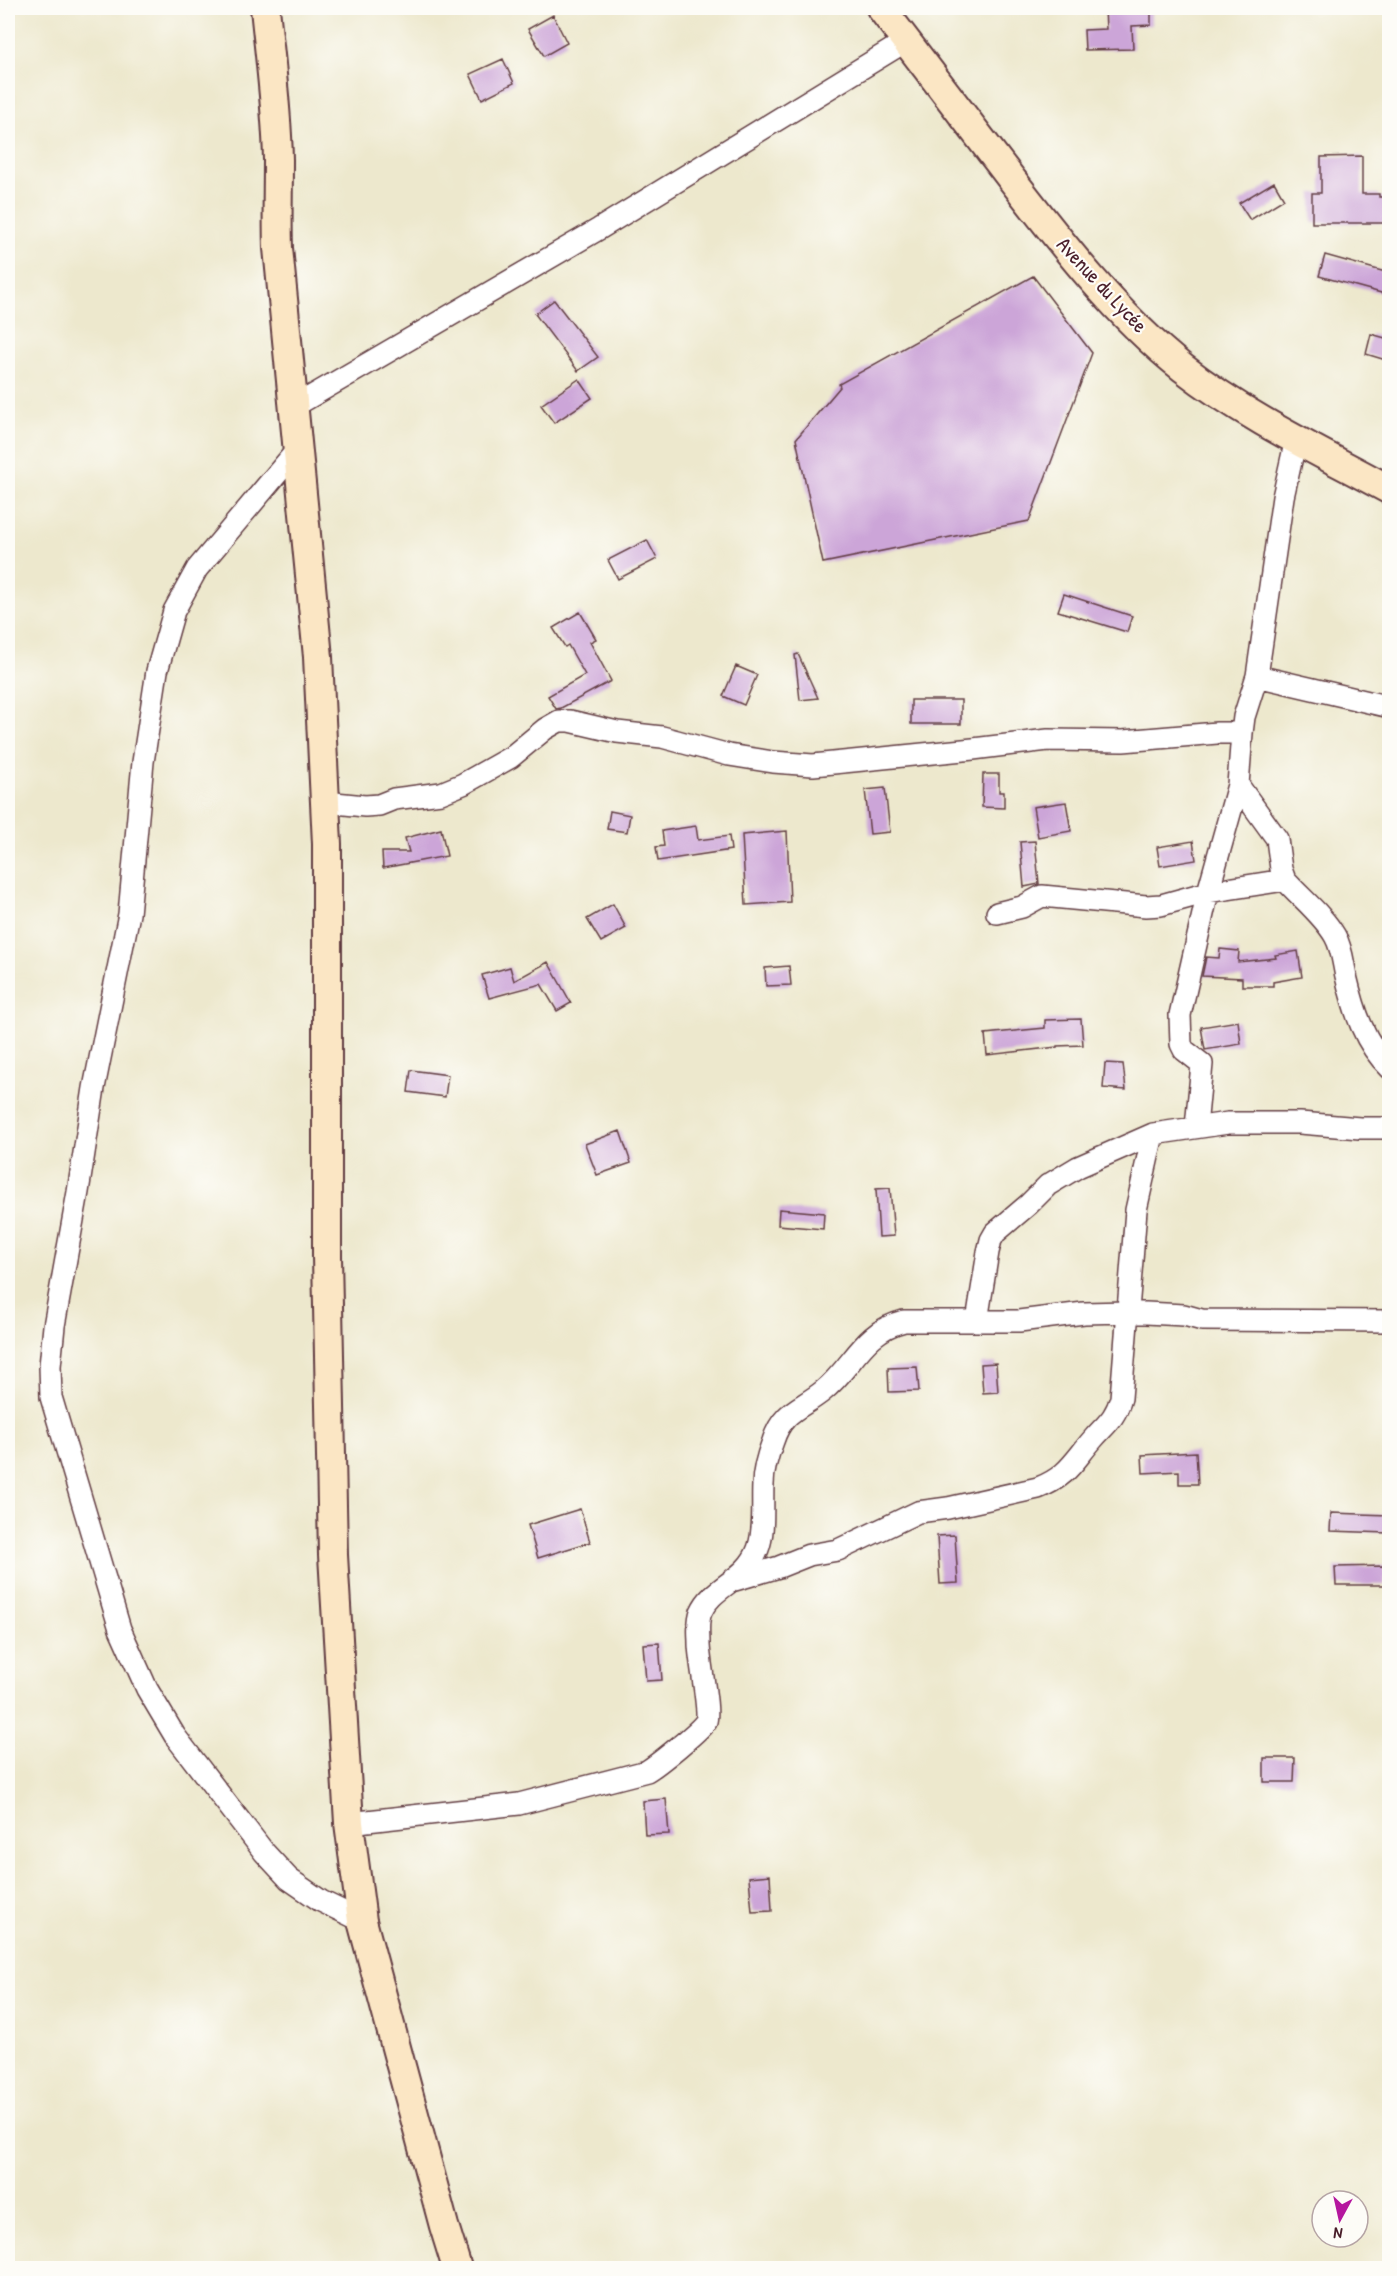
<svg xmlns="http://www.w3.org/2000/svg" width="1397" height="2276" font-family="'Patrick Hand',sans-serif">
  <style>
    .building { fill: #cca5d8 }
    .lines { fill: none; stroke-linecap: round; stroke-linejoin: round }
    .minor-casing { stroke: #623d43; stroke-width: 24 }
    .secondary-casing { stroke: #623d43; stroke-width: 32 }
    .minor { stroke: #fff; stroke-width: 21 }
    .secondary { stroke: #fbe6c4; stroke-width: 28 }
    .labels { text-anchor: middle; stroke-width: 4.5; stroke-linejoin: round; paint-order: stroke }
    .street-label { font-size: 21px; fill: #4a1f2b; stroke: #fdfcf7 }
  </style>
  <rect width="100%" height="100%" fill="#fdfcf7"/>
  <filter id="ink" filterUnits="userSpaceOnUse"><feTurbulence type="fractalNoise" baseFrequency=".0167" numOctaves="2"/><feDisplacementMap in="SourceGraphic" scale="12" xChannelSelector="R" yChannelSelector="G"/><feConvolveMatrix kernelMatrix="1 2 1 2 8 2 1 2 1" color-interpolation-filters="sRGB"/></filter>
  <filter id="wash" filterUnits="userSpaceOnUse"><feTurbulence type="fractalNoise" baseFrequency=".008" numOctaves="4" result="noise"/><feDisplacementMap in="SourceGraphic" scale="24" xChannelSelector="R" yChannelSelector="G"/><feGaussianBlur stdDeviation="1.35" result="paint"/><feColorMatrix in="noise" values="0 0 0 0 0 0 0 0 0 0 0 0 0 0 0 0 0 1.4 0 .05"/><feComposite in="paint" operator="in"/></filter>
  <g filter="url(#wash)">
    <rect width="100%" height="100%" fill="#ede8cd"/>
    <g id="blocks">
      <path class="building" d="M 1105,8 L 1151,8 L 1151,25 L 1132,26 L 1133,49 L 1085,50 L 1084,30 L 1106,29 Z
        M 553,15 L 567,43 L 544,56 L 528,29 Z
        M 503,59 L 514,83 L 482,99 L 470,74 Z
        M 1362,156 L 1362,194 L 1379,194 L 1379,197 L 1389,197 L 1389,223 L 1312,223 L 1312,193 L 1321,193 L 1321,157 Z
        M 1274,182 L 1284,199 L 1250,220 L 1239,203 Z
        M 1325,255 L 1389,273 L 1385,294 L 1319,276 Z
        M 1033,276 L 1092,353 L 1029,521 L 823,563 L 796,439 L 840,387 L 839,384 Z
        M 554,300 L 598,357 L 578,371 L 535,314 Z
        M 1371,334 L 1389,339 L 1389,361 L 1366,354 Z
        M 579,379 L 592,398 L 554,423 L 541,405 Z
        M 647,540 L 657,559 L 618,579 L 608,560 Z
        M 1064,594 L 1132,616 L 1127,632 L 1058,611 Z
        M 580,612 L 596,639 L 590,642 L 611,681 L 561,708 L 556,709 L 548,696 L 585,675 L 568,645 L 565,647 L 553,628 Z
        M 798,654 L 818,698 L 800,700 L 795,655 Z
        M 736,666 L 757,675 L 744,705 L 723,696 Z
        M 911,700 L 961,700 L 961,724 L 911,724 Z
        M 983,774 L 999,774 L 999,792 L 1004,792 L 1004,808 L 982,807 Z
        M 885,788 L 890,832 L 870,834 L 865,790 Z
        M 1066,802 L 1071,831 L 1038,837 L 1033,807 Z
        M 610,811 L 630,815 L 627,832 L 607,829 Z
        M 696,826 L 698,840 L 729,836 L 731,850 L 658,861 L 656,847 L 664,846 L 662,831 Z
        M 441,829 L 447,856 L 383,868 L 382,852 L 409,852 L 405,838 Z
        M 787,831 L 790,902 L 746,905 L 742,835 Z
        M 1035,841 L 1039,884 L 1024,887 L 1020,842 Z
        M 1193,841 L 1196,860 L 1160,866 L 1157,847 Z
        M 613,904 L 626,928 L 601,942 L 587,919 Z
        M 1220,949 L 1239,951 L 1238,962 L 1276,958 L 1275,955 L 1298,951 L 1302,977 L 1273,982 L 1273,986 L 1242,986 L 1242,978 L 1202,976 L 1206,957 L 1219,958 Z
        M 548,962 L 571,1003 L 557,1011 L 541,984 L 489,998 L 482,975 L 510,967 L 514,981 Z
        M 789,966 L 791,985 L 766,986 L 765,968 Z
        M 1081,1019 L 1083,1045 L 1057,1046 L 1057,1047 L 987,1055 L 985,1034 L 1045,1028 L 1045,1020 Z
        M 1238,1021 L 1241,1044 L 1205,1050 L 1201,1027 Z
        M 1105,1063 L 1123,1064 L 1126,1090 L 1103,1088 Z
        M 411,1070 L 448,1075 L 445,1097 L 408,1092 Z
        M 620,1131 L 631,1163 L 597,1175 L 585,1144 Z
        M 890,1188 L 894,1236 L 879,1237 L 876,1189 Z
        M 779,1209 L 824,1213 L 823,1229 L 778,1225 Z
        M 996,1363 L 998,1392 L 983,1393 L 981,1364 Z
        M 917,1367 L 919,1391 L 889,1392 L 888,1368 Z
        M 1196,1452 L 1198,1484 L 1179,1484 L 1179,1471 L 1143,1473 L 1142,1455 Z
        M 580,1509 L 590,1542 L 538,1558 L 528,1525 Z
        M 1331,1513 L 1389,1515 L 1389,1533 L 1330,1531 Z
        M 955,1535 L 958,1583 L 940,1584 L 937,1536 Z
        M 1385,1566 L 1385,1585 L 1336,1585 L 1335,1567 Z
        M 659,1643 L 662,1680 L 646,1681 L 643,1644 Z
        M 1264,1758 L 1295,1758 L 1294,1782 L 1264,1782 Z
        M 666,1799 L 669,1834 L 645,1835 L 643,1801 Z
        M 770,1875 L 772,1911 L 752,1912 L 749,1877 Z"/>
    </g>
  </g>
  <g filter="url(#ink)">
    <use href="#blocks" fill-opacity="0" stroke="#623d43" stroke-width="1.5"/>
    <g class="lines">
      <defs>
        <path id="minor" d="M 293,407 L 599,229 L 906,41
          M 297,450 L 197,569 L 174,611 L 157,671 L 143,762 L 129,914 L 94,1088 L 78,1192 L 54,1326 L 50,1366 L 51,1397 L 120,1629 L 147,1689 L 175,1736 L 264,1852 L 289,1879 L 321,1901 L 362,1921
          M 1257,676 L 1390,707
          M 1238,785 L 1277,839 L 1281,869 L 1285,880 C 1301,898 1323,915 1335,936 C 1342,948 1343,963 1346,976 C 1354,1010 1364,1043 1390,1068
          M 325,802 L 365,806 L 379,805 L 394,799 L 441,793 L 463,784 L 511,757 L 545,729 L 559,721 L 570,721 L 617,732 L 662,737 L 729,755 L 773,762 L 813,765 L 973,749 L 1048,740 L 1123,741 L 1217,733 L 1242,733 L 1244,717 L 1257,676 L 1283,497 L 1296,439
          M 997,913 L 1022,907 L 1042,896 L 1146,906 L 1161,905 L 1208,892 L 1285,880
          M 1196,1127 L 1202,1064 L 1184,1050 L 1181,1044 L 1180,1015 L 1208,892 L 1238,785 L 1242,733
          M 977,1321 L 988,1252 L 991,1240 L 995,1233 L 1029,1204 L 1048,1185 L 1078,1167 L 1153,1134 L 1228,1123 L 1300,1123 L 1360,1128 L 1390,1128
          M 735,1580 L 779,1567 L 809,1555 L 838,1550 L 918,1512 L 948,1508 L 1038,1488 C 1067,1477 1073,1462 1093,1439 C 1106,1424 1115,1419 1121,1398 L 1136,1210 L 1153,1134
          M 349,1823 L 519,1804 L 647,1771 C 657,1765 701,1730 706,1721 C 710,1711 699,1659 699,1644 C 699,1633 697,1622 701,1612 C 712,1586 747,1580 758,1549 C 765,1532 762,1504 763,1485 C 763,1471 768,1454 773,1441 C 783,1410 801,1409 823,1391 C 853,1367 863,1331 904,1321 L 1019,1321 L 1084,1313 L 1127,1312 L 1184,1315 L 1202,1320 L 1390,1321"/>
        <path id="secondary" d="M 265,8 C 270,58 277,109 278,160 C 278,189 277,218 278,248 L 318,657 L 327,844 L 327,1256 L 333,1555 L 349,1823 L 362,1921 L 444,2226 L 457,2268
          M 881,8 C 924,64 967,120 1010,177 C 1061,243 1117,316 1183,368 C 1246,417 1320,452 1390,490"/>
      </defs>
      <use href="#minor" class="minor-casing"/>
      <use href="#secondary" class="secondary-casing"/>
      <use href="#minor" class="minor"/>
      <use href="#secondary" class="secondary"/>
    </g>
  </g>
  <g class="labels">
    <g class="street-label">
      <text transform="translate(1102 285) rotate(47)" y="7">Avenue du Lycée</text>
    </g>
  </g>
  <rect width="1397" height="2276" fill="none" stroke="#fdfcf7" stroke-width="30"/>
  <g transform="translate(1340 2219) rotate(188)"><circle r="28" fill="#fdfcf7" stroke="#b5a4a5" stroke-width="1.5"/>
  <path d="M0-4.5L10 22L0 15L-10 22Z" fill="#b5179e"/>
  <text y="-9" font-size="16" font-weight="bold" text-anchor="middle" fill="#4a1f2b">N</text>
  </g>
</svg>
